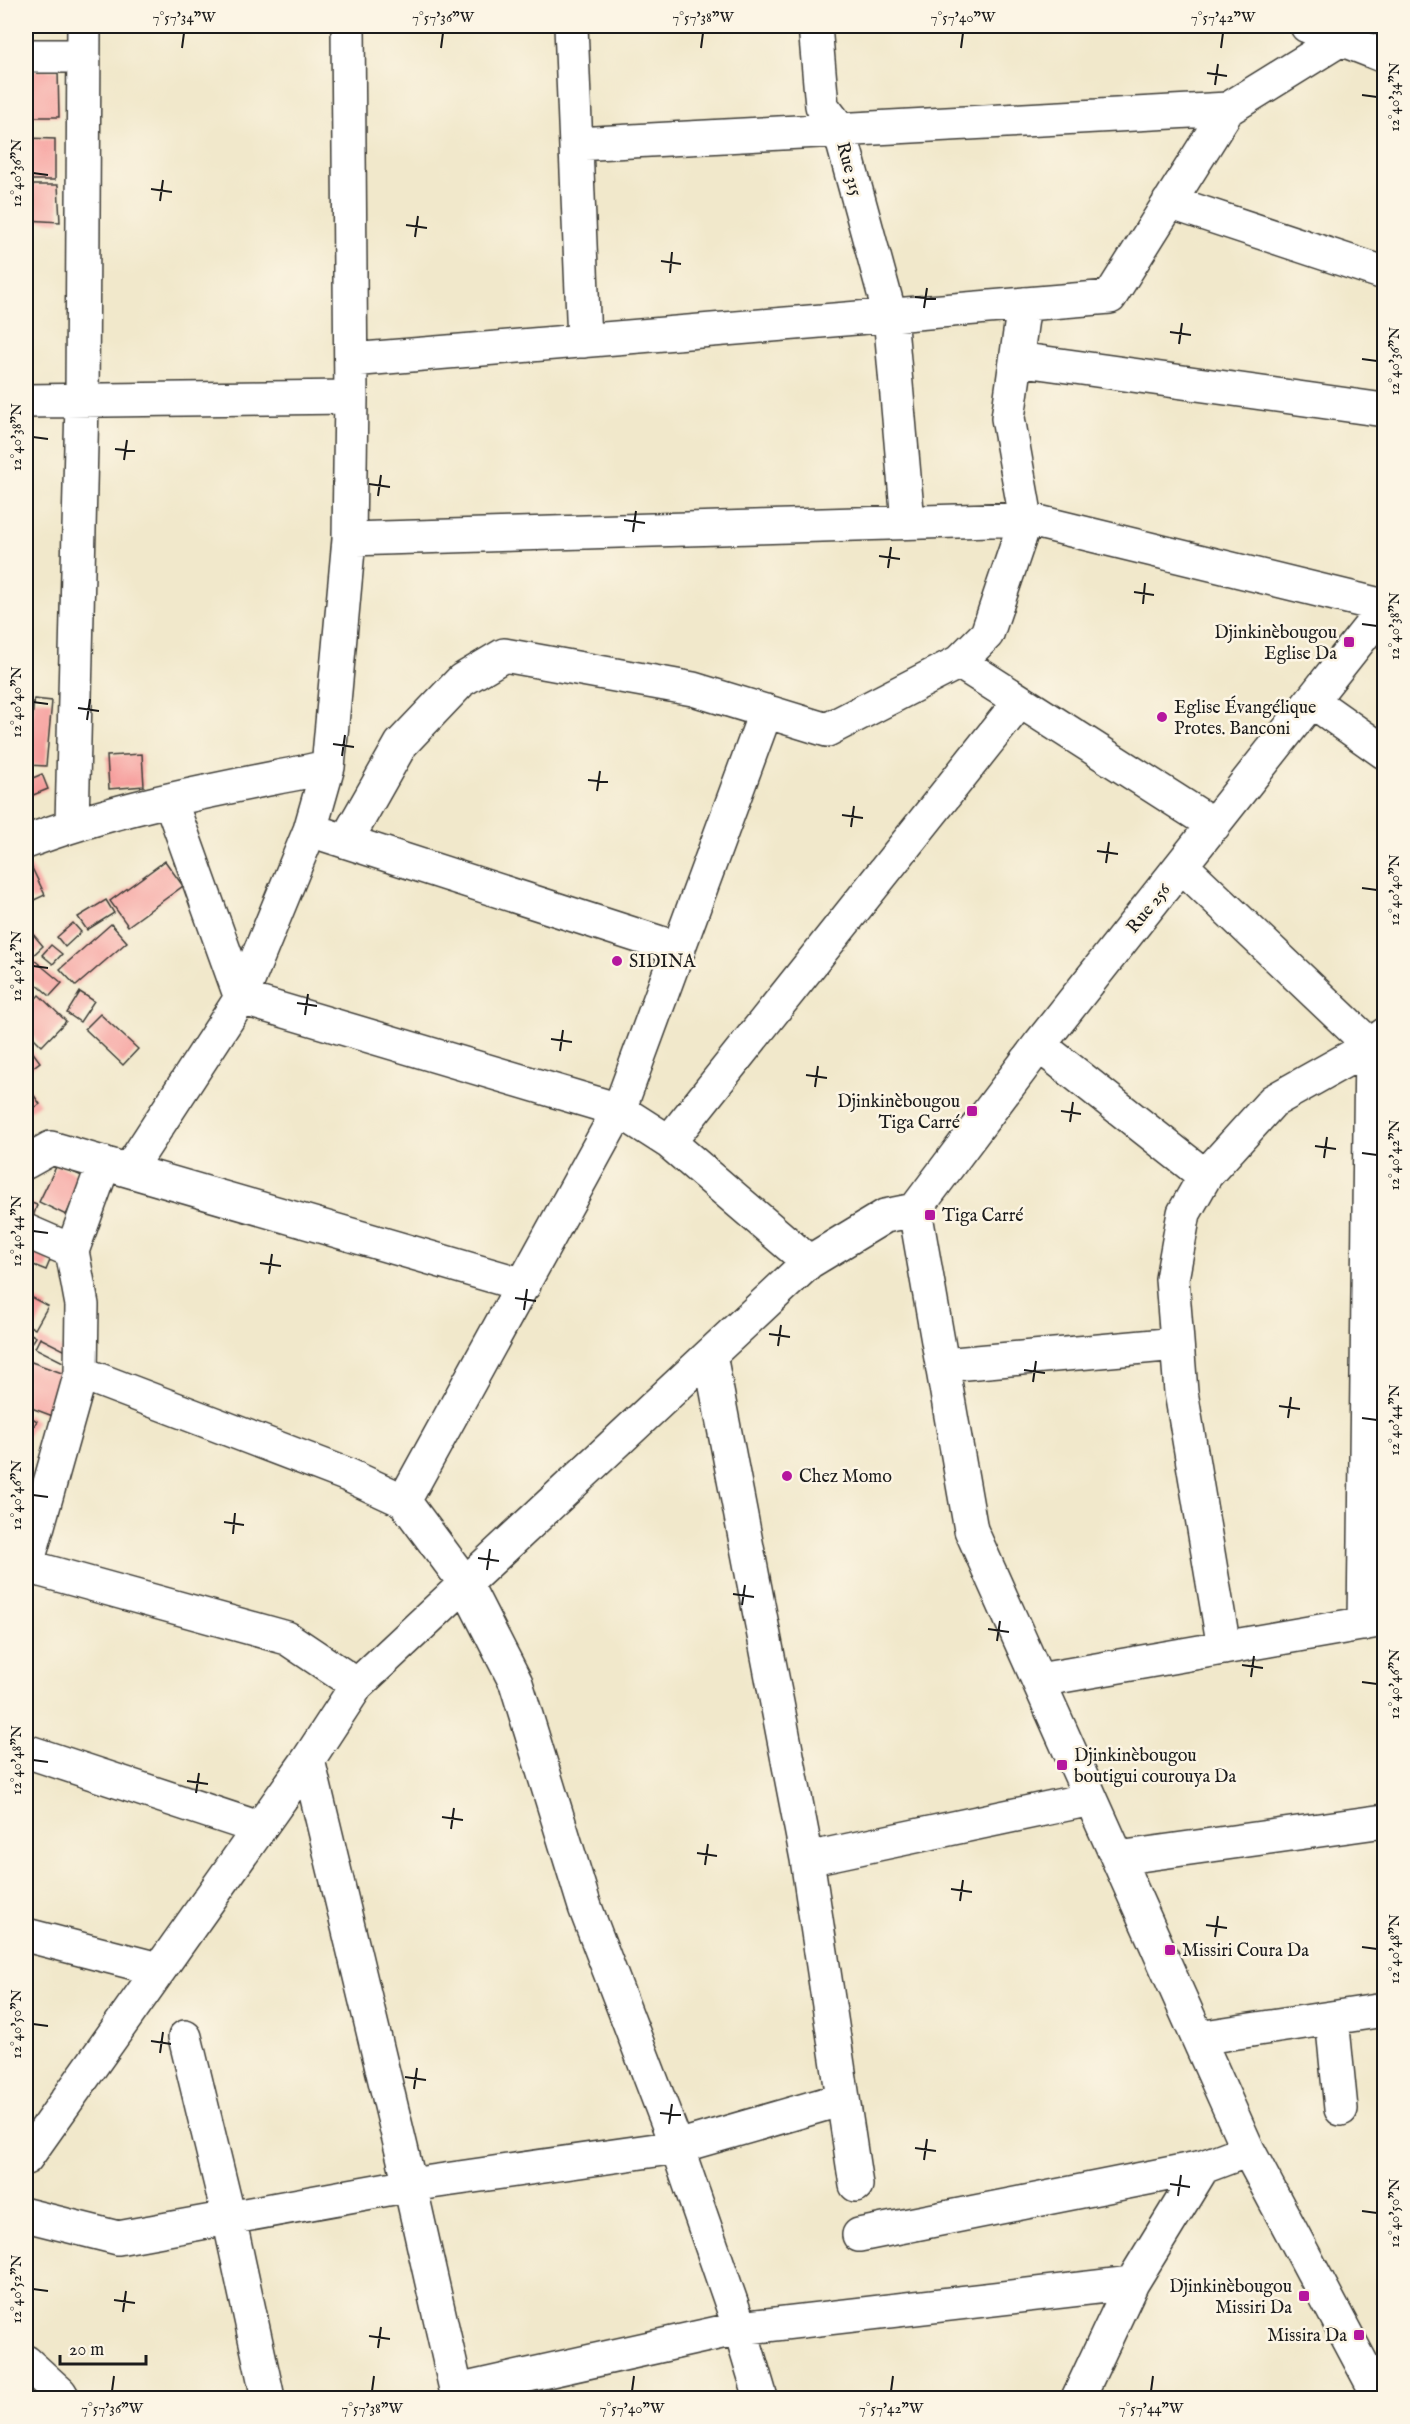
<svg xmlns="http://www.w3.org/2000/svg" width="1410" height="2424" font-family="'IM FELL English',serif">
  <style>
    .building { fill: #f69c9b }
    .lines { fill: none; stroke-linecap: round; stroke-linejoin: round }
    .minor-casing { stroke: #3c3b36; stroke-width: 36 }
    .minor { stroke: #fff; stroke-width: 33 }
    .ticks { fill: none; stroke: #1c1c1c; stroke-width: 2 }
    .poi-dot { fill: #b5179e; stroke: #fcf5e5; stroke-width: 2 }
    .labels { text-anchor: middle; stroke-width: 5; stroke-linejoin: round; paint-order: stroke }
    .street-label { font-size: 18px; fill: #1c1c1c; stroke: #fcf5e5 }
    .poi-label { font-size: 18px; fill: #1c1c1c; stroke: #fcf5e5; text-anchor: start }
    .neatline { fill: none; stroke: #1c1c1c; stroke-width: 2 }
    .ticks-label { font-size: 15px; text-anchor: middle; fill: #1c1c1c }
  </style>
  <rect width="100%" height="100%" fill="#fcf5e5"/>
  <filter id="ink" filterUnits="userSpaceOnUse"><feTurbulence type="fractalNoise" baseFrequency=".0167" numOctaves="2"/><feDisplacementMap in="SourceGraphic" scale="12" xChannelSelector="R" yChannelSelector="G"/><feConvolveMatrix kernelMatrix="1 2 1 2 8 2 1 2 1" color-interpolation-filters="sRGB"/></filter>
  <filter id="wash" filterUnits="userSpaceOnUse"><feTurbulence type="fractalNoise" baseFrequency=".008" numOctaves="4" result="noise"/><feDisplacementMap in="SourceGraphic" scale="24" xChannelSelector="R" yChannelSelector="G"/><feGaussianBlur stdDeviation="1.35" result="paint"/><feColorMatrix in="noise" values="0 0 0 0 0 0 0 0 0 0 0 0 0 0 0 0 0 1.4 0 .05"/><feComposite in="paint" operator="in"/></filter>
  <g filter="url(#wash)">
    <rect width="100%" height="100%" fill="#f1e8cb"/>
    <g id="blocks">
      <path class="building" d="M 26,70 L 58,70 L 59,117 L 26,117 Z
        M 26,138 L 55,139 L 55,180 L 26,180 Z
        M 26,185 L 58,185 L 60,222 L 27,220 Z
        M 34,699 L 52,701 L 46,766 L 28,765 Z
        M 142,754 L 144,786 L 109,789 L 107,756 Z
        M 42,774 L 48,789 L 26,798 L 26,781 Z
        M 165,861 L 183,886 L 128,926 L 110,901 Z
        M 31,866 L 45,895 L 32,901 L 26,888 L 26,868 Z
        M 106,900 L 114,913 L 87,930 L 78,917 Z
        M 73,923 L 81,932 L 65,947 L 57,937 Z
        M 111,924 L 127,942 L 76,986 L 60,969 Z
        M 26,926 L 43,946 L 26,962 Z
        M 51,945 L 62,954 L 53,964 L 42,955 Z
        M 33,959 L 62,983 L 50,996 L 26,975 L 26,969 Z
        M 80,992 L 94,1001 L 80,1022 L 67,1013 Z
        M 39,995 L 66,1021 L 42,1046 L 26,1030 L 26,1009 Z
        M 100,1014 L 138,1049 L 123,1065 L 85,1029 Z
        M 26,1043 L 40,1062 L 28,1071 L 26,1068 Z
        M 26,1084 L 40,1104 L 30,1111 L 26,1106 Z
        M 57,1165 L 84,1177 L 66,1215 L 39,1202 Z
        M 26,1201 L 37,1205 L 32,1220 L 26,1217 Z
        M 26,1248 L 51,1258 L 46,1270 L 26,1262 Z
        M 27,1295 L 48,1306 L 35,1329 L 26,1324 Z
        M 26,1331 L 36,1337 L 32,1343 L 26,1340 Z
        M 40,1338 L 70,1353 L 65,1363 L 35,1348 Z
        M 26,1360 L 73,1377 L 58,1418 L 26,1406 Z
        M 26,1414 L 37,1421 L 26,1439 Z
        M 26,1479 L 31,1480 L 28,1491 L 26,1490 Z"/>
    </g>
  </g>
  <g filter="url(#ink)">
    <use href="#blocks" fill-opacity="0" stroke="#3c3b36" stroke-width="1.5"/>
    <g class="lines">
      <defs>
        <path id="minor" d="M 571,26 L 584,341
          M 815,26 L 822,106 L 839,128 L 890,315 L 908,522
          M 1307,26 L 1384,56
          M 26,56 L 84,56
          M 576,144 L 1228,109 L 1341,39 L 1347,26
          M 1169,202 L 1384,273
          M 1017,359 L 1384,410
          M 351,360 L 1110,297 L 1228,109
          M 26,401 L 351,397
          M 349,539 L 1026,519 L 1384,606
          M 959,662 L 1214,825
          M 1312,701 L 1384,752
          M 170,800 L 241,998
          M 72,824 L 82,402 L 84,26
          M 326,835 L 679,949
          M 346,841 L 401,744 L 462,680 L 504,655 L 693,689 L 827,730 L 959,662 L 987,634 L 1026,519 L 1008,418 L 1024,304
          M 26,842 C 122,805 227,788 328,767
          M 1182,866 L 1371,1046 L 1364,1624
          M 241,998 L 619,1110 L 669,1142 L 809,1262
          M 1039,1045 L 1205,1176
          M 669,1142 L 1020,701
          M 26,1162 L 51,1148 L 524,1285
          M 129,1170 L 241,998 L 310,830 L 328,767 L 349,539 L 351,397 L 348,26
          M 915,1210 L 971,1530 L 1248,2150 L 1380,2398
          M 915,1210 L 1039,1045 L 1384,609
          M 26,1231 L 72,1251
          M 710,1355 L 807,1859 L 856,2185
          M 943,1365 L 1177,1344
          M 81,1373 L 348,1475 L 404,1501 L 465,1583 L 516,1683 L 585,1907 L 677,2147 L 740,2328 L 761,2398
          M 404,1501 L 619,1110 L 766,711
          M 26,1566 L 287,1638 L 357,1685
          M 26,1568 L 81,1373 L 82,1305 L 72,1251 L 104,1163
          M 1224,1648 L 1181,1392 L 1172,1279 L 1184,1213 L 1205,1176 L 1273,1101 L 1371,1046 L 1384,1035
          M 1039,1680 L 1384,1620
          M 26,1751 L 259,1828
          M 308,1760 L 410,2185 L 458,2398
          M 1118,1858 L 1384,1821
          M 807,1859 L 1091,1799
          M 26,1935 L 158,1969
          M 1332,2018 L 1341,2109
          M 185,2037 L 229,2218 L 268,2398
          M 1198,2038 L 1384,2010
          M 26,2158 L 308,1760 L 357,1685 L 809,1262 L 885,1216 L 915,1210
          M 26,2215 L 118,2238 L 410,2185 L 677,2147 L 843,2099
          M 859,2235 L 1203,2167
          M 26,2362 L 60,2393 L 63,2398
          M 457,2391 L 740,2328 L 1132,2283
          M 1078,2398 L 1132,2283 L 1203,2167 L 1248,2150"/>
      </defs>
      <use href="#minor" class="minor-casing"/>
      <use href="#minor" class="minor"/>
    </g>
  </g>
  <path class="ticks" d="M 182,48 L 184,33M 441,48 L 443,33M 701,48 L 703,33M 961,48 L 963,33M 1221,48 L 1223,33M 1207,73 L 1227,76M 1215,85 L 1218,64M 1362,95 L 1377,97M 33,173 L 48,175M 151,189 L 172,192M 160,201 L 163,180M 406,225 L 427,228M 415,237 L 418,216M 661,261 L 681,264M 670,273 L 672,252M 915,297 L 936,299M 924,308 L 927,288M 1170,332 L 1191,335M 1179,344 L 1182,323M 1362,359 L 1377,361M 33,437 L 48,439M 115,449 L 135,451M 124,460 L 127,440M 369,484 L 390,487M 378,496 L 381,475M 624,520 L 645,523M 633,532 L 636,511M 879,556 L 900,559M 888,568 L 891,547M 1134,592 L 1154,595M 1143,604 L 1145,583M 1362,624 L 1377,626M 33,702 L 48,704M 78,708 L 99,711M 87,720 L 90,699M 333,744 L 354,747M 342,756 L 345,735M 588,780 L 608,782M 597,791 L 600,771M 842,815 L 863,818M 851,827 L 854,806M 1097,851 L 1118,854M 1106,863 L 1109,842M 1362,888 L 1377,890M 33,966 L 48,968M 297,1003 L 317,1006M 305,1015 L 308,994M 551,1039 L 572,1042M 560,1051 L 563,1030M 806,1075 L 827,1078M 815,1087 L 818,1066M 1061,1111 L 1081,1114M 1070,1122 L 1073,1102M 1315,1146 L 1336,1149M 1362,1153 L 1377,1155M 1324,1158 L 1327,1137M 33,1231 L 48,1233M 260,1263 L 281,1266M 269,1274 L 272,1254M 515,1298 L 536,1301M 524,1310 L 527,1289M 769,1334 L 790,1337M 778,1346 L 781,1325M 1024,1370 L 1045,1373M 1033,1382 L 1036,1361M 1279,1406 L 1300,1409M 1288,1418 L 1291,1397M 1362,1418 L 1377,1420M 33,1495 L 48,1497M 224,1522 L 244,1525M 233,1534 L 235,1513M 478,1558 L 499,1561M 487,1570 L 490,1549M 733,1594 L 754,1597M 742,1605 L 745,1585M 988,1629 L 1009,1632M 997,1641 L 1000,1621M 1242,1665 L 1263,1668M 1251,1677 L 1254,1656M 1362,1682 L 1377,1684M 33,1760 L 48,1762M 187,1781 L 208,1784M 196,1793 L 199,1773M 442,1817 L 463,1820M 451,1829 L 454,1808M 697,1853 L 717,1856M 705,1865 L 708,1844M 951,1889 L 972,1892M 960,1901 L 963,1880M 1206,1925 L 1227,1928M 1215,1937 L 1218,1916M 1362,1947 L 1377,1949M 33,2024 L 48,2026M 151,2041 L 171,2044M 160,2053 L 163,2032M 405,2077 L 426,2080M 414,2089 L 417,2068M 660,2113 L 681,2115M 669,2124 L 672,2104M 915,2148 L 936,2151M 924,2160 L 927,2139M 1170,2184 L 1190,2187M 1178,2196 L 1181,2175M 1362,2211 L 1377,2213M 33,2289 L 48,2291M 114,2300 L 135,2303M 123,2312 L 126,2291M 369,2336 L 390,2339M 378,2348 L 381,2327M 112,2391 L 114,2376M 372,2391 L 374,2376M 632,2391 L 634,2376M 891,2391 L 893,2376M 1151,2391 L 1153,2376"/>
  <g class="poi-dot">
    <rect x="1343" y="636" width="12" height="12" rx="3"/>
    <circle cx="1162" cy="717" r="6"/>
    <circle cx="617" cy="961" r="6"/>
    <rect x="966" y="1105" width="12" height="12" rx="3"/>
    <rect x="924" y="1209" width="12" height="12" rx="3"/>
    <circle cx="787" cy="1476" r="6"/>
    <rect x="1056" y="1759" width="12" height="12" rx="3"/>
    <rect x="1164" y="1944" width="12" height="12" rx="3"/>
    <rect x="1298" y="2290" width="12" height="12" rx="3"/>
    <rect x="1353" y="2329" width="12" height="12" rx="3"/>
  </g>
  <g class="labels">
    <g class="street-label">
      <text transform="translate(850 169) rotate(75)" y="6">Rue 315</text>
      <text transform="translate(1148 908) rotate(-51)" y="6">Rue 256</text>
    </g>
    <g class="poi-label">
      <text x="1337" y="638" text-anchor="end">Djinkinèbougou<tspan x="1337" dy="21">Eglise Da</tspan></text>
      <text x="1174" y="713">Eglise Évangélique<tspan x="1174" dy="21">Protes. Banconi</tspan></text>
      <text x="629" y="967">SIDINA</text>
      <text x="960" y="1107" text-anchor="end">Djinkinèbougou<tspan x="960" dy="21">Tiga Carré</tspan></text>
      <text x="942" y="1221">Tiga Carré</text>
      <text x="799" y="1482">Chez Momo</text>
      <text x="1074" y="1761">Djinkinèbougou<tspan x="1074" dy="21">boutigui courouya Da</tspan></text>
      <text x="1182" y="1956">Missiri Coura Da</text>
      <text x="1292" y="2292" text-anchor="end">Djinkinèbougou<tspan x="1292" dy="21">Missiri Da</tspan></text>
      <text x="1347" y="2341" text-anchor="end">Missira Da</text>
    </g>
  </g>
  <rect width="1410" height="2424" fill="none" stroke="#fcf5e5" stroke-width="66"/>
  <path d="M60 2355v9h86v-9" fill="none" stroke="#1c1c1c" stroke-width="3"/>
  <text x="69" y="2355" font-size="18" fill="#1c1c1c" stroke="#fcf5e5" stroke-width="4.5" paint-order="stroke">20 m</text>
  <rect x="33" y="33" width="1344" height="2358" class="neatline"/>
  <g class="ticks-label">
    <text x="184" y="22">7°57'34"W</text>
    <text x="443" y="22">7°57'36"W</text>
    <text x="703" y="22">7°57'38"W</text>
    <text x="963" y="22">7°57'40"W</text>
    <text x="1223" y="22">7°57'42"W</text>
    <text transform="translate(1394 97) rotate(-90)" y="5">12°40'34"N</text>
    <text transform="translate(16 173) rotate(-90)" y="5">12°40'36"N</text>
    <text transform="translate(1394 361) rotate(-90)" y="5">12°40'36"N</text>
    <text transform="translate(16 437) rotate(-90)" y="5">12°40'38"N</text>
    <text transform="translate(1394 626) rotate(-90)" y="5">12°40'38"N</text>
    <text transform="translate(16 702) rotate(-90)" y="5">12°40'40"N</text>
    <text transform="translate(1394 890) rotate(-90)" y="5">12°40'40"N</text>
    <text transform="translate(16 966) rotate(-90)" y="5">12°40'42"N</text>
    <text transform="translate(1394 1155) rotate(-90)" y="5">12°40'42"N</text>
    <text transform="translate(16 1231) rotate(-90)" y="5">12°40'44"N</text>
    <text transform="translate(1394 1420) rotate(-90)" y="5">12°40'44"N</text>
    <text transform="translate(16 1495) rotate(-90)" y="5">12°40'46"N</text>
    <text transform="translate(1394 1684) rotate(-90)" y="5">12°40'46"N</text>
    <text transform="translate(16 1760) rotate(-90)" y="5">12°40'48"N</text>
    <text transform="translate(1394 1949) rotate(-90)" y="5">12°40'48"N</text>
    <text transform="translate(16 2024) rotate(-90)" y="5">12°40'50"N</text>
    <text transform="translate(1394 2213) rotate(-90)" y="5">12°40'50"N</text>
    <text transform="translate(16 2289) rotate(-90)" y="5">12°40'52"N</text>
    <text x="112" y="2413">7°57'36"W</text>
    <text x="372" y="2413">7°57'38"W</text>
    <text x="632" y="2413">7°57'40"W</text>
    <text x="891" y="2413">7°57'42"W</text>
    <text x="1151" y="2413">7°57'44"W</text>
  </g>
</svg>
